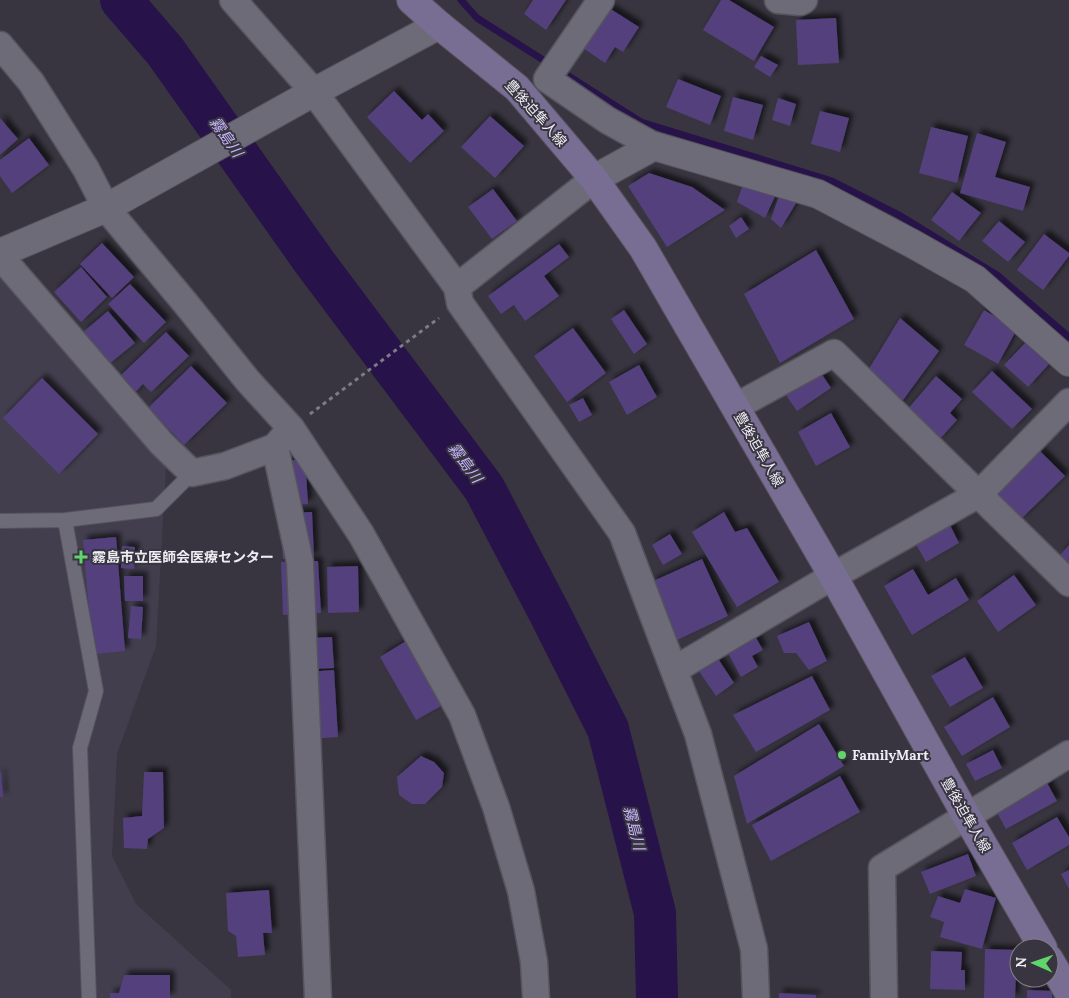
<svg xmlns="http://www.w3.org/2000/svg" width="1069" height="998" font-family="Lora,'Noto Sans JP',serif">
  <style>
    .built { fill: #423e4e }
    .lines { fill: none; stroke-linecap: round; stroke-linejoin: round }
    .stream { stroke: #27124a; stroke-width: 7 }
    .river { stroke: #27124a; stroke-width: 42 }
    .building { fill: #52417c; filter: url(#shadow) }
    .service-casing { stroke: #55535c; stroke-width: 16 }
    .minor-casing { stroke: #55535c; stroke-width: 29 }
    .tertiary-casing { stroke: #55535c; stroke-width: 30 }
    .secondary-casing { stroke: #55535c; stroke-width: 30 }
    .path { stroke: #7d7b85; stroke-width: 3; stroke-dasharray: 4 4; stroke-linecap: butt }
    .service { stroke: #6e6b78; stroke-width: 14 }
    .minor { stroke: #6e6b78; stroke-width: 26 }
    .tertiary { stroke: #6e6b78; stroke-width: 28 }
    .secondary { stroke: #786e93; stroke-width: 28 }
    .poi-dot { fill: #5fd56b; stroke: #383540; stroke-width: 2 }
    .labels { text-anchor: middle; stroke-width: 4; stroke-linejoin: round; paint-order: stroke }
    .street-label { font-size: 14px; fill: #eeedf4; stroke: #383540 }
    .poi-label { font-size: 14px; font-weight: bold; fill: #eeedf4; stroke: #383540; text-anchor: start }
    .water-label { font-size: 15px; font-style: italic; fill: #c8b6fe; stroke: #383540 }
  </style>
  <defs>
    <filter id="shadow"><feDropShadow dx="4.5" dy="-4.5" stdDeviation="2.5" flood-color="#0009"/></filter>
  </defs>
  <rect width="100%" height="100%" fill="#383540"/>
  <path class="built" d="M 0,273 L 166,468 L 156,646 L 117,754 L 112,856 L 136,904 L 231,990 L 231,998 L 0,998 Z"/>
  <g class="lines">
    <path class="stream" d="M 461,0 L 477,18 L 641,122 L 832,181 L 899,215 L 997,275 L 1069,337"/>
    <path class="river" d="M 121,0 L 165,51 L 315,263 L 484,488 L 549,612 L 608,729 L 655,913 L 657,998"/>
  </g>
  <path class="building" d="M 533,0 L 566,0 L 546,30 L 524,14 Z
    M 721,0 L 729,0 L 774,27 L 754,61 L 703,30 Z
    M 609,8 L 639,27 L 623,52 L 615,47 L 605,63 L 583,48 Z
    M 836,18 L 839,63 L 798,65 L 796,20 Z
    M 761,56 L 778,65 L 770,77 L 754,67 Z
    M 678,79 L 721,96 L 710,125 L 666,107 Z
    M 394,91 L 422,120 L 428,114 L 444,131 L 410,163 L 367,117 Z
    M 733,97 L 763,105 L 753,140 L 724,131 Z
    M 778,98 L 796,104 L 790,126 L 772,120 Z
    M 820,111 L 849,118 L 840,152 L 811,144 Z
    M 490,116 L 524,146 L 495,178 L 461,147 Z
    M 0,118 L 18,139 L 0,155 Z
    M 931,127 L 968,136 L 957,183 L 919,173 Z
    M 977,133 L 1006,142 L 995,177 L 1030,187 L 1023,211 L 960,193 Z
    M 29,138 L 49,165 L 12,193 L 0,176 L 0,160 Z
    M 649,173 L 692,187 L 725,210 L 667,247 L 628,186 Z
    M 745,177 L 778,190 L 765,218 L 737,202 Z
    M 782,187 L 801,195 L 781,228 L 771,219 Z
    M 493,189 L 517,221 L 492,239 L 468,207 Z
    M 952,192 L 981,213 L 959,241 L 931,220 Z
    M 741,217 L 749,229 L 736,238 L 729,226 Z
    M 999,221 L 1025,242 L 1008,262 L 982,241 Z
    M 1044,234 L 1069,253 L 1069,256 L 1043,290 L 1017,270 Z
    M 102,243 L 134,277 L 112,298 L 80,264 Z
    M 559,244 L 569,257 L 544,276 L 559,296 L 525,321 L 514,305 L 501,314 L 488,296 Z
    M 816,250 L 854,319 L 780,363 L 744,294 Z
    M 81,267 L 107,297 L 81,322 L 54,292 Z
    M 130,284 L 166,322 L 144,343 L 108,304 Z
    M 624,310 L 647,344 L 634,354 L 611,319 Z
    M 984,310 L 1017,329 L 998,364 L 964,345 Z
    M 108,311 L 135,343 L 109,364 L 83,332 Z
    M 900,318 L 939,351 L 898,407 L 867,372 Z
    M 573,328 L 606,373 L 567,402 L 534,356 Z
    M 166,332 L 189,356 L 151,392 L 143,384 L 132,396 L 117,379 Z
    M 1027,341 L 1050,363 L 1028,387 L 1004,365 Z
    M 815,364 L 831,388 L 797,411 L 781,388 Z
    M 639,365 L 657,397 L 627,415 L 609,382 Z
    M 191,366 L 227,403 L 184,445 L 148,408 Z
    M 992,371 L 1032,409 L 1012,429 L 972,392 Z
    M 936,376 L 962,399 L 950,413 L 957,420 L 938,441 L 906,411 Z
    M 42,378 L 98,434 L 59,474 L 3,418 Z
    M 583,398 L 592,415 L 579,422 L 569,405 Z
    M 831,413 L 850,447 L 816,466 L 798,432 Z
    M 1040,451 L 1065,476 L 1020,520 L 995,495 Z
    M 295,460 L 306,472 L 308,504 L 281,506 L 278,461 Z
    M 312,512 L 314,557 L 283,559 L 281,513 Z
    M 724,512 L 735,532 L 747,528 L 779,582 L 737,607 L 692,532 Z
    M 946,517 L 959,543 L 926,562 L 912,537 Z
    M 670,534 L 682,554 L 663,565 L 652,545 Z
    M 116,537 L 125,651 L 95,654 L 92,648 L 83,540 Z
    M 1069,545 L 1069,564 L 1060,555 Z
    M 122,546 L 135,547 L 134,569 L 121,568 Z
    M 702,559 L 728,616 L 677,640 L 651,582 Z
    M 318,561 L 321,613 L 283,615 L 281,562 Z
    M 358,566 L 359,612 L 328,613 L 327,567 Z
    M 913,569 L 928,595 L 956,578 L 969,600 L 912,635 L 884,586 Z
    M 1014,575 L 1036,605 L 998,632 L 977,601 Z
    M 124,576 L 143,576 L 143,601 L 125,601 Z
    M 131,606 L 143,607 L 141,639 L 128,638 Z
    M 809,622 L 827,661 L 809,670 L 796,653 L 784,653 L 777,636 Z
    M 751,629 L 763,650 L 752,656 L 758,667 L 741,677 L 728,653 L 723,656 L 718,648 Z
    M 332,637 L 334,668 L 310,669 L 309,638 Z
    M 406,641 L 443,705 L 416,720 L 380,657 Z
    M 715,654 L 734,683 L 716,696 L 696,667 Z
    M 965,657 L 983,688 L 950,707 L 931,676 Z
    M 334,670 L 338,737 L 296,740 L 292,673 Z
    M 812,676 L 830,710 L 756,752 L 733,715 Z
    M 993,697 L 1010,727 L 962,756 L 944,727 Z
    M 819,724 L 844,766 L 747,824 L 734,776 Z
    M 993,750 L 1002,768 L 975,781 L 966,764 Z
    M 421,756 L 434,762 L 444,773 L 442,787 L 425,804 L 412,804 L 399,795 L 397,777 Z
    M 0,772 L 1,772 L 3,797 L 0,797 Z
    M 144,772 L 163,772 L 164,828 L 148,839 L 147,849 L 124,848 L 123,818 L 142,816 Z
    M 840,776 L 860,812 L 771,861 L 752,825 Z
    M 1045,779 L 1057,801 L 1006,829 L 988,796 Z
    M 1057,817 L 1069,837 L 1069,845 L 1027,870 L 1012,843 Z
    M 968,854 L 976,876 L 930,894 L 921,872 Z
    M 1069,870 L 1069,889 L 1061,874 Z
    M 965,889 L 996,898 L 982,949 L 940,937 L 944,922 L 930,917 L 938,896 L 960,903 Z
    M 269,890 L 272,933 L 263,933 L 265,955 L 238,957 L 236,936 L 228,931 L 226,893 Z
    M 985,949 L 1017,950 L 1015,998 L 984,998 Z
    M 931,951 L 962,952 L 961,970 L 965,970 L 965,990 L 930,989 Z
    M 124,975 L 170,975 L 170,998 L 110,998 L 110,993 L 119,993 Z
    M 1027,990 L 1052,991 L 1052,998 L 1027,998 Z
    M 779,993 L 816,995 L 816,998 L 779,998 Z"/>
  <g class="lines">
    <defs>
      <path id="service" d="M 65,520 L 96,691 L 80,748 L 89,998
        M 0,521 L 65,520 L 156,509 L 192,473"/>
      <path id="minor" d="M 233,0 L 314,92 L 457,287 L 460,303 L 622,533 L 698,734 L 754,949 L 756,998
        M 601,0 L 547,79 L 607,120 L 654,146
        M 778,0 L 800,2 L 804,0
        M 0,45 L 31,82 L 86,169 L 106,208 L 187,305 L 248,381 L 291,428 L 361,534 L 462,715 L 496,807 L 521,891 L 534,962 L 536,998
        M 0,256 L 162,444 L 192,473 L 225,466 L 275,447 L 286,434
        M 457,287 L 594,179
        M 735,407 L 834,353 L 1069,583
        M 275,447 L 300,562 L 318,998
        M 674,670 L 833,576 L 979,494 L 1069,402
        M 884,998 L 882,868 L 1069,754"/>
      <path id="tertiary" d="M 594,179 L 654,146 L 818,194 L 913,244 L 975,279 L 1069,362
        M 0,253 L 106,208 L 314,92 L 439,25"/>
      <path id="secondary" d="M 411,0 L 439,25 L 517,88 L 594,179 L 643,248 L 833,576 L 967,817 L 1043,948
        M 1049,959 L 1069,993"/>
    </defs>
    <use href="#service" class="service-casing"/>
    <use href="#minor" class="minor-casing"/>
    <use href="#tertiary" class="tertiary-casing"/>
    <use href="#secondary" class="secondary-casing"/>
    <path class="path" d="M 310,414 L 439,318"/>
    <use href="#service" class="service"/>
    <use href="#minor" class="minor"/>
    <use href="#tertiary" class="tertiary"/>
    <use href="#secondary" class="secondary"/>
  </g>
  <g class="poi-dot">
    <path d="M78.5 549.5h5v5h5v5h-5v5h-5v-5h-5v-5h5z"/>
    <circle cx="842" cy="755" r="5"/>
  </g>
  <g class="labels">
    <g class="street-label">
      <text transform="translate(536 113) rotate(48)" y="5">豊後迫隼人線</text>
      <text transform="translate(759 449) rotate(60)" y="5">豊後迫隼人線</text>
      <text transform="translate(966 815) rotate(60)" y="5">豊後迫隼人線</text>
    </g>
    <g class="poi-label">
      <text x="92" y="562">霧島市立医師会医療センター</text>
      <text x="852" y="760">FamilyMart</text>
    </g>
    <g class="water-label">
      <text transform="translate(226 137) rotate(55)" y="5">霧島川</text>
      <text transform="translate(465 463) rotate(53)" y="5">霧島川</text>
      <text transform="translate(634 828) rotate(76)" y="5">霧島川</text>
    </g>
  </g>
  <g transform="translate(1034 963) rotate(272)"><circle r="24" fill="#383540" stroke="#817f88"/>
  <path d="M0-4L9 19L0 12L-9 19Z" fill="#5fd56b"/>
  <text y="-8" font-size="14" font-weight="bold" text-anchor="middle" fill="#eeedf4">N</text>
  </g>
</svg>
